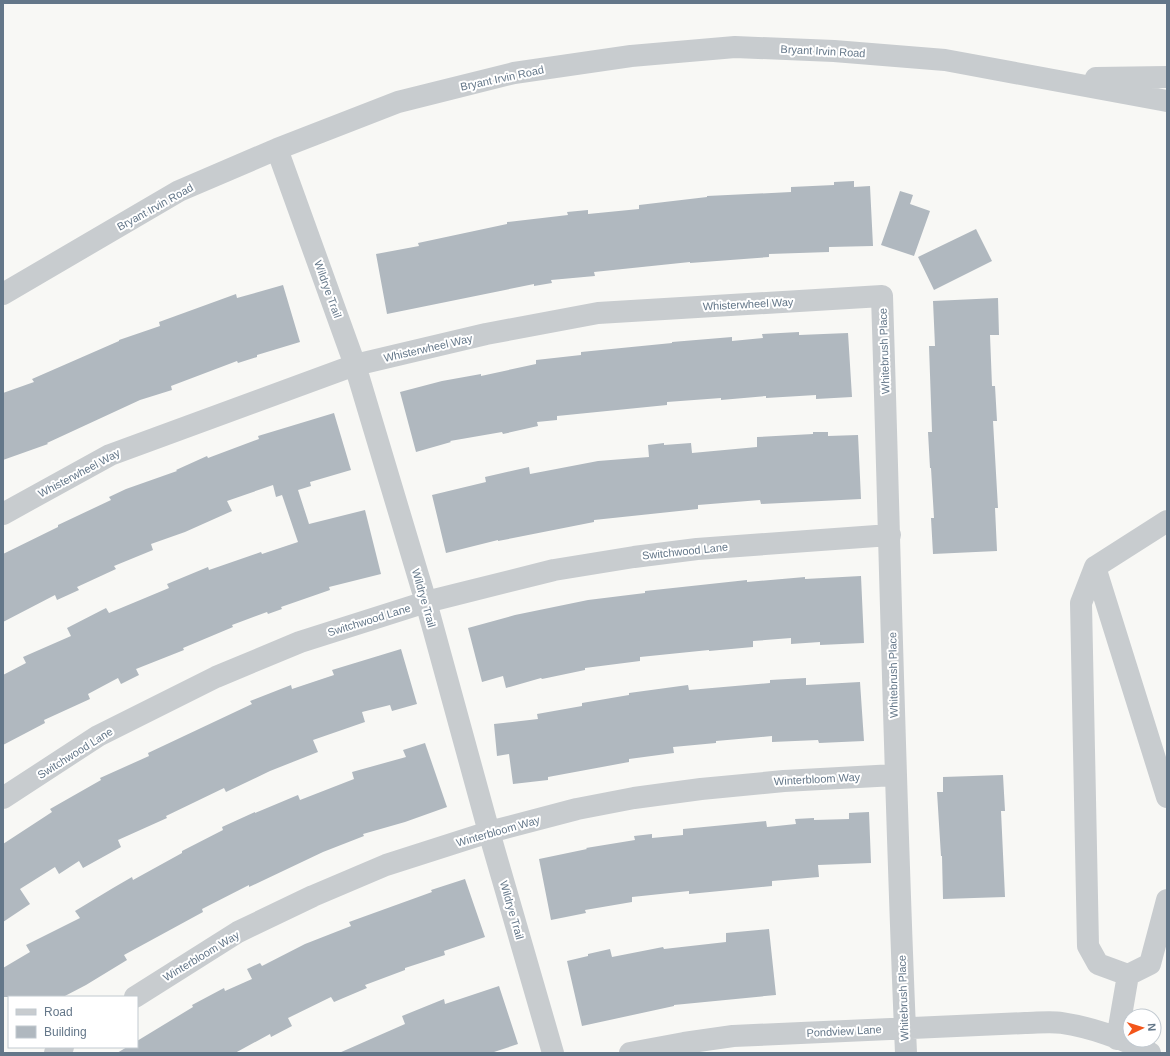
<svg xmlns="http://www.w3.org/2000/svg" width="1170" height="1056" font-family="Helvetica,sans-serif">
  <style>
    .building { fill: #b0b8bf }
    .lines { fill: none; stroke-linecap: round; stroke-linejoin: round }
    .minor { stroke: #c8cccf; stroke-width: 22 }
    .labels { text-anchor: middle; stroke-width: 4; stroke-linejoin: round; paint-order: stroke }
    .street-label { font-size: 11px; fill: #647789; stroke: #fff }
  </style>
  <rect width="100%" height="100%" fill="#f8f8f5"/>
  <path class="building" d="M 854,181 L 854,187 L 870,186 L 873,246 L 829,247 L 829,252 L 769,254 L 769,257 L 690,263 L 690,262 L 594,272 L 595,276 L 551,280 L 552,283 L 534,286 L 534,284 L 387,314 L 376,254 L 419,246 L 418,243 L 507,224 L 507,222 L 568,215 L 567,212 L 588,210 L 588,214 L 639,209 L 639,205 L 707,197 L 707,196 L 791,192 L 791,187 L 834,185 L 834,182 Z
    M 900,191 L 913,195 L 910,204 L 930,211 L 914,256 L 881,245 Z
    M 976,229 L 992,261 L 934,290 L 918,257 Z
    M 283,285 L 300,342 L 257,355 L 257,357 L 238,363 L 237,361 L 171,386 L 172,390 L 140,400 L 47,443 L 48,444 L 3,460 L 3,393 L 34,382 L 32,379 L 119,341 L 119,340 L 160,326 L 159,322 L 236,294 L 237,298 Z
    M 998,298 L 999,335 L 990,335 L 992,386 L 995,386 L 997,421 L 993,421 L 998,508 L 995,508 L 997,551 L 933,554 L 931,518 L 934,518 L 931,468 L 930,468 L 928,432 L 932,432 L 929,346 L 935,346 L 933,301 Z
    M 799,332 L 799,335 L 848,333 L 852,397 L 816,399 L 816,395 L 766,398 L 766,396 L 721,400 L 721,398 L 667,402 L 667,405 L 557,416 L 557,420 L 537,422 L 538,426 L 503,434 L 502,432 L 450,441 L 451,442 L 416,452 L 400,392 L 442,381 L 481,374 L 481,376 L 536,364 L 536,360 L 581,355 L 581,352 L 672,343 L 672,342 L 732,337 L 732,341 L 763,338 L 762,334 Z
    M 334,413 L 351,470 L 310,482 L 311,486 L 298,490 L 309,524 L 365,510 L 381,574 L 329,587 L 330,590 L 281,607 L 282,609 L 268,614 L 267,612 L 232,625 L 233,627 L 183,648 L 184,650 L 136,669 L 139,675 L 121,684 L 118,678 L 88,694 L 90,699 L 44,720 L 45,723 L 3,745 L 3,675 L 26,663 L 23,657 L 71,636 L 67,628 L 106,608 L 109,613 L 169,588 L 167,584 L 208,567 L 209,570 L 261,552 L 262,554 L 298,542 L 282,495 L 276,497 L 273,485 L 227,501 L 232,511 L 185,532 L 151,544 L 153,550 L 114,566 L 116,569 L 77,587 L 79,590 L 57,600 L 55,595 L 3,622 L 3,554 L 58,527 L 58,525 L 111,500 L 109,497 L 126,489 L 177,471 L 176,470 L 207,456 L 208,458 L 259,439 L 258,436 Z
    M 813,432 L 828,432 L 828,436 L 858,435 L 861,499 L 761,504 L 760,500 L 698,505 L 698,509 L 594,520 L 594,522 L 498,541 L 498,540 L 446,553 L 432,495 L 486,482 L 485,477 L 529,467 L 530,474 L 598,461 L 649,457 L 648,445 L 664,443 L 664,445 L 691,443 L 692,453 L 757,447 L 757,437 L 813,434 Z
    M 861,576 L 864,643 L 820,645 L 820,642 L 791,644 L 791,638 L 753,641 L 753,647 L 709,651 L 709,650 L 640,657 L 640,661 L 585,668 L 585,670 L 542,679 L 541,678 L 506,688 L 503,676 L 482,682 L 468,628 L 515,615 L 588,600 L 645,593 L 645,591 L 747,580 L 747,582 L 805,577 L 805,579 Z
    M 401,649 L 417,704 L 392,711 L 390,705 L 362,712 L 365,722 L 313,740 L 318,752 L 270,771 L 226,792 L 224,788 L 166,816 L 167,818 L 118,840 L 121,847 L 83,868 L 79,861 L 59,874 L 55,867 L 20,889 L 30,904 L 3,922 L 3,844 L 52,812 L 50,809 L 101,780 L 100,778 L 149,756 L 148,753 L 252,704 L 250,701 L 291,685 L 292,689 L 334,675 L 332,670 Z
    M 806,678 L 806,685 L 860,682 L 864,741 L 819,743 L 818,740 L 772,742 L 772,736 L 716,741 L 716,743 L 673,747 L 674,753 L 629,759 L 629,762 L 548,777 L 548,780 L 513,784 L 509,754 L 497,756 L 494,724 L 538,719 L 537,714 L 582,706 L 582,703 L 629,695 L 629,693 L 688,685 L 689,690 L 770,683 L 770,680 Z
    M 425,743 L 447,807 L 405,822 L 363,834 L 364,836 L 323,852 L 249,887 L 249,885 L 202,909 L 203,912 L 124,955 L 127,960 L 86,985 L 63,997 L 3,997 L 3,968 L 30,952 L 26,945 L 80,918 L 75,911 L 113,888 L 132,877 L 133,880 L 182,853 L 182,851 L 223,830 L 222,827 L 255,812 L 255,813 L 298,795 L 300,800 L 354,779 L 352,772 L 406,757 L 403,750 Z
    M 1003,775 L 1005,811 L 1001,811 L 1005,897 L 943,899 L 942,856 L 941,856 L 937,792 L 943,792 L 943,777 Z
    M 869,812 L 871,863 L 818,865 L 819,877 L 772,881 L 772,886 L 689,894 L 689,891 L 632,897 L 632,902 L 585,910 L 586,913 L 551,920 L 539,859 L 587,849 L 586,848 L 635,840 L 634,836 L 652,834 L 652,838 L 683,835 L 683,829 L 766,821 L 767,827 L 796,824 L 795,819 L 814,818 L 814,820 L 849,819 L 849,813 Z
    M 465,879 L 485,937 L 444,951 L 445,955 L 405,968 L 405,970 L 365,985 L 367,988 L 334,1002 L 331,997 L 288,1018 L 292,1026 L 271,1037 L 270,1034 L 235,1053 L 117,1053 L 127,1047 L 137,1047 L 137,1041 L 193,1007 L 192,1005 L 224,988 L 225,991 L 252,979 L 247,969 L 260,963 L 262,966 L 305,944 L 351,926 L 349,922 L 432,892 L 431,890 Z
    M 769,929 L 776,995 L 674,1005 L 674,1006 L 582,1026 L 567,961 L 588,956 L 588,954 L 610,949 L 612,957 L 663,947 L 664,949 L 726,942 L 726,933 Z
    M 499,986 L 518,1044 L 491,1053 L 339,1053 L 405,1024 L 402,1016 L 444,999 L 445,1004 Z"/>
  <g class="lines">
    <path class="minor" d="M 1096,78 L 1167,77
      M 277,149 L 355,365 L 426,602 L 489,832 L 553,1053
      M 3,294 L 179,191 L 277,149 L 398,102 L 514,73 L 631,56 L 735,47 L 834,51 L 945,60 L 1167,101
      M 3,514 L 110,455 L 355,365 L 486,334 L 598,313 L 882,296 C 890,548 895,801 906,1053
      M 1167,521 L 1095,567 L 1081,603 L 1088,946 L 1098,964 L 1128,975 L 1150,964 L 1167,900
      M 1095,567 L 1167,797
      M 3,798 L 98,736 L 216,677 L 300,642 L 426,602 L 554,570 L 634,557 L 697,549 L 890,535
      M 135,997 L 238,932 L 313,896 L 386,865 L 489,832 L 577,809 L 634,798 L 701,789 L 784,781 L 895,775
      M 1117,1039 L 1128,975
      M 55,1053 L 63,1047
      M 630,1053 L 684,1043 L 733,1036 L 1025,1023 C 1037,1023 1050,1021 1062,1023 C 1089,1027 1126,1039 1150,1053"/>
  </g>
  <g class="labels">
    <g class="street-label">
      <text transform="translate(823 51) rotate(3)" y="4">Bryant Irvin Road</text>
      <text transform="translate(502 78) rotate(-12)" y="4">Bryant Irvin Road</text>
      <text transform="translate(155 207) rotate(-29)" y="4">Bryant Irvin Road</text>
      <text transform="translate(328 289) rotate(70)" y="4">Wildrye Trail</text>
      <text transform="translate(748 304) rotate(-3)" y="4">Whisterwheel Way</text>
      <text transform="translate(428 348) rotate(-13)" y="4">Whisterwheel Way</text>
      <text transform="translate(884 351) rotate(-92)" y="4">Whitebrush Place</text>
      <text transform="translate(79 473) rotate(-28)" y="4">Whisterwheel Way</text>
      <text transform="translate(685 551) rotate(-6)" y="4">Switchwood Lane</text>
      <text transform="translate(424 598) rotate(74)" y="4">Wildrye Trail</text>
      <text transform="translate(369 620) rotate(-17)" y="4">Switchwood Lane</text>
      <text transform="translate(893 675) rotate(-91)" y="4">Whitebrush Place</text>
      <text transform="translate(75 753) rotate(-32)" y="4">Switchwood Lane</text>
      <text transform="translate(817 779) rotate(-3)" y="4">Winterbloom Way</text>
      <text transform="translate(498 831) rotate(-16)" y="4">Winterbloom Way</text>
      <text transform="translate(512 910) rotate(74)" y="4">Wildrye Trail</text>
      <text transform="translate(201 956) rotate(-31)" y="4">Winterbloom Way</text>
      <text transform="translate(903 998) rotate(-92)" y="4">Whitebrush Place</text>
      <text transform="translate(844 1031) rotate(-3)" y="4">Pondview Lane</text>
    </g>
  </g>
  <rect width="1170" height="1056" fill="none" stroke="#647789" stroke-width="8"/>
  <rect x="8" y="996" width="130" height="52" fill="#ffffff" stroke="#c1c9d0"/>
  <rect x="16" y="1009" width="20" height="6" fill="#c8cccf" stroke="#c1c9d0"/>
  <text x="44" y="1016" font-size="12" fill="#647789">Road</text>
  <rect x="16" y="1026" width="20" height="12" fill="#b0b8bf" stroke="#c1c9d0"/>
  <text x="44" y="1036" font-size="12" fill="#647789">Building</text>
  <g transform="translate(1142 1028) rotate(86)"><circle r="19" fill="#ffffff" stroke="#c1c9d0"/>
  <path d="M0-3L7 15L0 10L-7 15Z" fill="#f3551a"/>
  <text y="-6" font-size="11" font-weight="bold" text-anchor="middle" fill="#647789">N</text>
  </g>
</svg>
